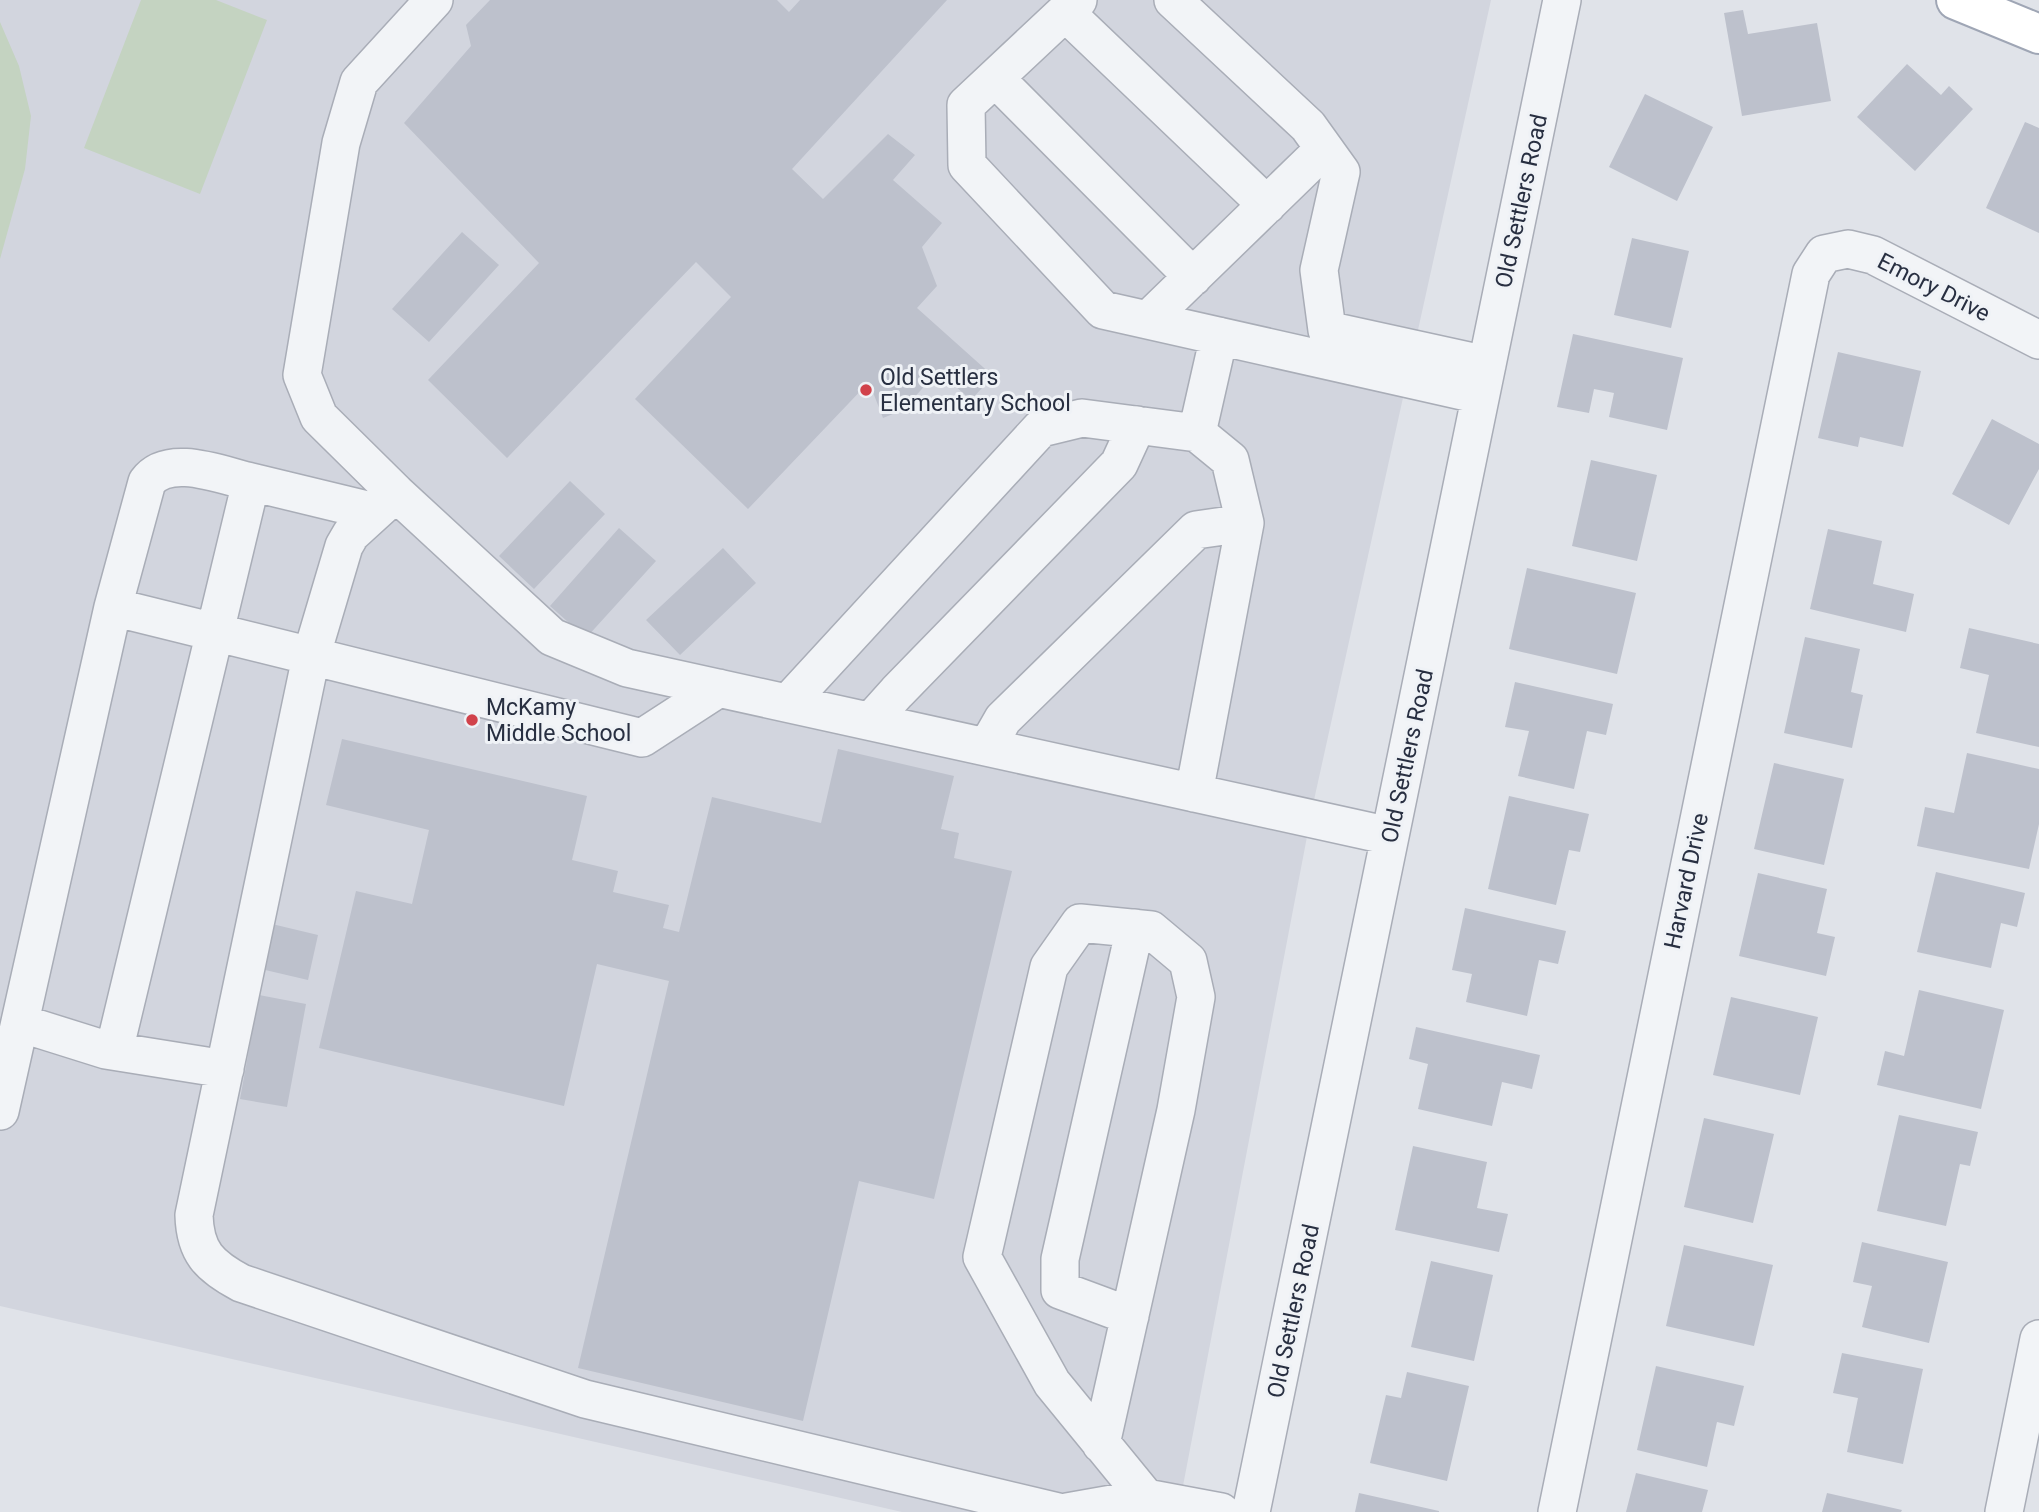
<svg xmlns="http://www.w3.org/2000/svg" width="2039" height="1512" font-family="Roboto,sans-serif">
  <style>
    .built { fill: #d2d5de }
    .green { fill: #c4d3c1 }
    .building { fill: #bdc1cc }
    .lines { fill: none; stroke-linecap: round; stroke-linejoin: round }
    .minor-casing { stroke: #a9adb7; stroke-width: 40 }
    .major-casing { stroke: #9fa6b5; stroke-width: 42 }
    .minor { stroke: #f2f4f7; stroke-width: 37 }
    .major { stroke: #fff; stroke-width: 38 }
    .poi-dot { fill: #d1424b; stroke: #eff2f6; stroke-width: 2.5 }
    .labels { text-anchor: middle; stroke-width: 6; stroke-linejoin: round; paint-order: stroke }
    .street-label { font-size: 23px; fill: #282f41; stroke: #eff2f6 }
    .poi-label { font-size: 23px; fill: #282f41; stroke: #eff2f6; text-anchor: start }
  </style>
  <rect width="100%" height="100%" fill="#e0e3e9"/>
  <path class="built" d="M 0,0 L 1491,0 L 1314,800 L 1178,1512 L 902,1512 L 0,1306 Z"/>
  <path class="green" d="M 141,0 L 216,0 L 267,20 L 200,194 L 84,148 Z
    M 0,22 L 19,66 L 31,116 L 25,169 L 0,259 Z"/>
  <path class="building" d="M 490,0 L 777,0 L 789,12 L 800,0 L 947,0 L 792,169 L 823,199 L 888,134 L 915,155 L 893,180 L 942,223 L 922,247 L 937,286 L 917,308 L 993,376 L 971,400 L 938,371 L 903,410 L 883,418 L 869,382 L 748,509 L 635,399 L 731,297 L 696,262 L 507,458 L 428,380 L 539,263 L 404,123 L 471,46 L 466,25 Z
    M 1743,10 L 1748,34 L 1817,23 L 1831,101 L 1742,116 L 1724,13 Z
    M 1907,64 L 1941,95 L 1949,86 L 1973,109 L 1915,171 L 1857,117 Z
    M 1645,94 L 1713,127 L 1677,201 L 1609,167 Z
    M 2025,122 L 2039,128 L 2039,233 L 1986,208 Z
    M 462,232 L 499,265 L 429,342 L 392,309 Z
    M 1632,238 L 1689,251 L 1671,328 L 1614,315 Z
    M 1573,334 L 1683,358 L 1667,430 L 1609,417 L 1614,393 L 1594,389 L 1589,413 L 1557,407 Z
    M 1838,352 L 1921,371 L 1903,447 L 1860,437 L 1858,447 L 1818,438 Z
    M 1992,419 L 2039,444 L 2039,469 L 2009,525 L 1952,494 Z
    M 1591,460 L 1657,475 L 1637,561 L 1572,546 Z
    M 570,481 L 605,514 L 534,589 L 499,556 Z
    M 619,528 L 656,561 L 586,638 L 550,606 Z
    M 1828,529 L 1882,541 L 1873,584 L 1914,594 L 1906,632 L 1810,609 Z
    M 723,548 L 756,583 L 680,655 L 646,620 Z
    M 1527,568 L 1636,593 L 1617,674 L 1509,649 Z
    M 1969,628 L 2039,644 L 2039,747 L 1976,733 L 1989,675 L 1960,668 Z
    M 1805,637 L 1860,649 L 1851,692 L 1863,695 L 1852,748 L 1784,733 Z
    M 1515,682 L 1613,704 L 1606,735 L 1587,731 L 1574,789 L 1518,776 L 1529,731 L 1505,727 Z
    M 342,739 L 587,796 L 572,860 L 618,871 L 613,892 L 669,905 L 663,928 L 679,932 L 712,797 L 821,823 L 838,749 L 954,776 L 941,829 L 959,833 L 954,858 L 1012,871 L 934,1199 L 859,1181 L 803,1421 L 578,1368 L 669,981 L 597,964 L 564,1106 L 319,1048 L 356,891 L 412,904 L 429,830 L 326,805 Z
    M 1967,753 L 2039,769 L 2039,824 L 2029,869 L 1917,846 L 1925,807 L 1954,813 Z
    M 1774,763 L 1844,779 L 1824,865 L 1754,849 Z
    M 1509,796 L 1589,814 L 1580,852 L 1569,850 L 1556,905 L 1488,889 Z
    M 1936,872 L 2025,893 L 2017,927 L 2001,923 L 1991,968 L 1917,952 Z
    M 1758,873 L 1827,889 L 1817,933 L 1835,937 L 1826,976 L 1739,956 Z
    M 1465,908 L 1566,931 L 1558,964 L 1539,960 L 1527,1016 L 1466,1002 L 1472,974 L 1452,970 Z
    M 272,924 L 318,935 L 308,980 L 261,969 Z
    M 1919,990 L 2004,1010 L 1981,1109 L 1877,1085 L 1885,1051 L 1904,1056 Z
    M 259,995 L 306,1004 L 287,1107 L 240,1099 Z
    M 1731,997 L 1818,1017 L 1800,1095 L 1713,1075 Z
    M 1416,1027 L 1540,1055 L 1532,1089 L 1502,1082 L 1492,1126 L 1418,1109 L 1428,1064 L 1409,1059 Z
    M 1899,1115 L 1978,1132 L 1970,1166 L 1960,1164 L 1946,1226 L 1877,1211 Z
    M 1704,1118 L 1774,1134 L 1753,1223 L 1684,1207 Z
    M 1413,1146 L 1487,1162 L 1477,1208 L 1508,1214 L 1499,1252 L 1395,1230 Z
    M 1862,1242 L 1948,1262 L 1929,1343 L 1862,1327 L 1872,1286 L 1853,1282 Z
    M 1684,1245 L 1773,1265 L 1754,1346 L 1666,1326 Z
    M 1431,1261 L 1493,1275 L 1474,1361 L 1411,1347 Z
    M 1842,1353 L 1923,1369 L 1903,1464 L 1847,1452 L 1858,1398 L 1833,1393 Z
    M 1656,1366 L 1744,1386 L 1734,1426 L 1717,1422 L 1707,1467 L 1637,1450 Z
    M 1407,1372 L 1469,1386 L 1447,1481 L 1370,1463 L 1386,1395 L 1401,1398 Z
    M 1636,1473 L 1708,1490 L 1702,1512 L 1626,1512 Z
    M 1359,1493 L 1439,1511 L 1439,1512 L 1355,1512 Z
    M 1827,1493 L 1902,1510 L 1901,1512 L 1822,1512 Z"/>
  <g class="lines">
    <defs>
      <path id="minor" d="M 434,0 L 359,82 L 341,143 L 302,375 L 319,417 L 396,493 L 552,637 L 627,668 L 1390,836
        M 1078,0 L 966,105 L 967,165 L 1103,310 L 1480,395
        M 1173,0 L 1308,126 L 1341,172 L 1319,270 L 1327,330 L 1487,365
        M 1065,12 L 1267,205
        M 995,78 L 1193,277
        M 1148,320 L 1324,149
        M 1197,433 L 1219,336
        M 396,493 L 351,534 L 344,546 L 311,657 L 194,1215 C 195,1252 209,1266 241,1283 L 585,1399 L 1058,1512
        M 113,607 L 147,482 C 168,453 221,475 251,482
        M 788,703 L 1041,428 L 1082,418 L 1197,433 L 1230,460 L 1245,523 L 1194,793
        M 871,721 L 897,692 L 1119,464 L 1137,425
        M 987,747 L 1003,719 L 1196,530 L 1245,523
        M 20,1023 L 106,1050 L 225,1069
        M 114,1051 L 251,482 L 375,512
        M 0,1111 L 113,607 L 642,738 L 719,688
        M 1130,1316 L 1060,1290 L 1060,1259 L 1135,928
        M 1101,1444 L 1176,1110 L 1196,997 L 1188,961 L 1151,930 L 1080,923 L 1049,967 L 982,1257 L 1052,1383 L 1146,1498
        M 1067,1512 L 1146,1498 L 1221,1512
        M 1251,1512 L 1562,0
        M 1557,1512 L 1811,274 L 1824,254 L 1848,249 L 1873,255 L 2039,340
        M 2004,1512 L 2039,1339"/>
      <path id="major" d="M 1956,0 L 2039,34"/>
    </defs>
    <use href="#minor" class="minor-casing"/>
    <use href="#major" class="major-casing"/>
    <use href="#minor" class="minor"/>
    <use href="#major" class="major"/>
  </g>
  <g class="poi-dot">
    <circle cx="866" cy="390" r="7"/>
    <circle cx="472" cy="720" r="7"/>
  </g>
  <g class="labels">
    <g class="street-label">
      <text transform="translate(1521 201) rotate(-78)" y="8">Old Settlers Road</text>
      <text transform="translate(1934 287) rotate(27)" y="8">Emory Drive</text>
      <text transform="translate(1407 756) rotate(-78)" y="8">Old Settlers Road</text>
      <text transform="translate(1686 881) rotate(-78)" y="8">Harvard Drive</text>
      <text transform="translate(1293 1311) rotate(-78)" y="8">Old Settlers Road</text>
    </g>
    <g class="poi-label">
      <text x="880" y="385">Old Settlers<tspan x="880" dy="26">Elementary School</tspan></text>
      <text x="486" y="715">McKamy<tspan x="486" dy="26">Middle School</tspan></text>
    </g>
  </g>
</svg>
